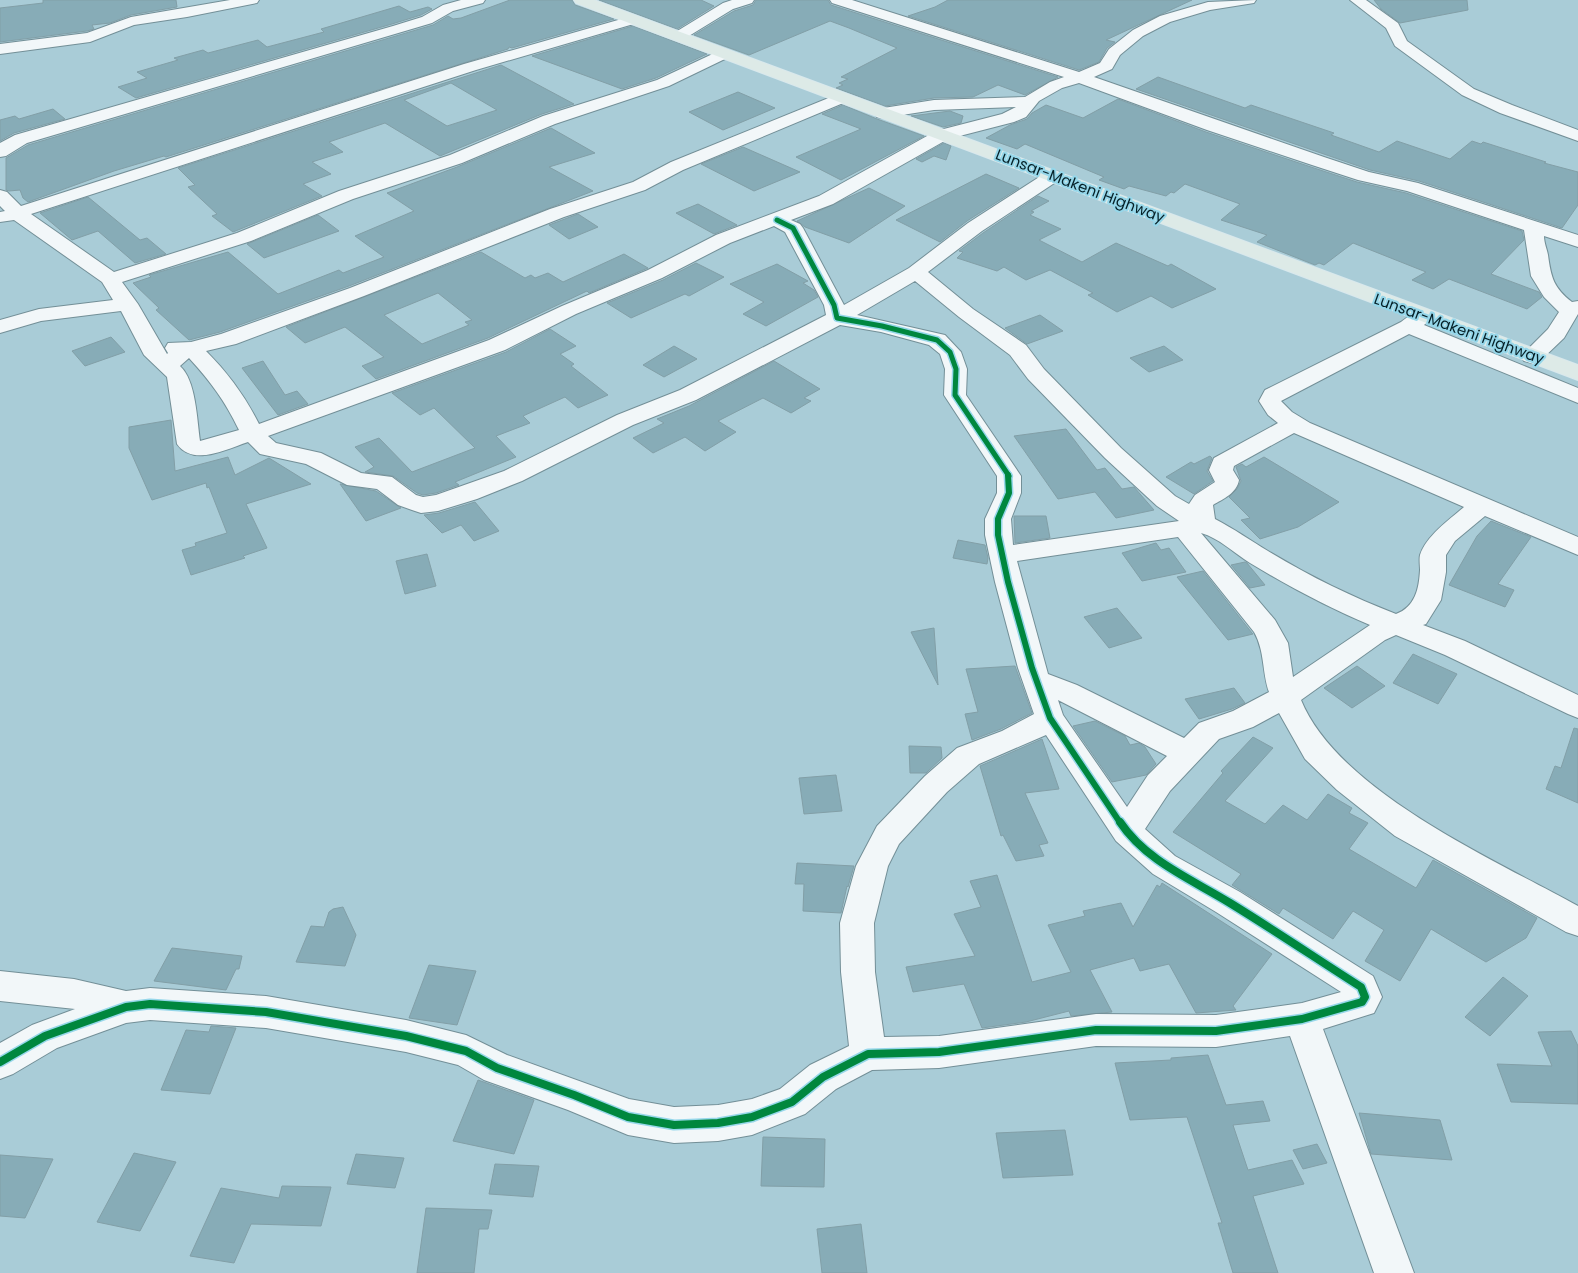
<svg xmlns="http://www.w3.org/2000/svg" width="1578" height="1273" font-family="Poppins,sans-serif">
  <style>
    .building { fill: #87acb7; stroke: #829fa7; fill-rule: evenodd }
    .lines { fill: none; stroke-linecap: round; stroke-linejoin: round }
    .minor-casing { stroke: #738f97; stroke-width: 2 }
    .major-casing { stroke: #d8e8ed; stroke-width: 2 }
    .minor { fill: #f2f7f9; fill-rule: evenodd }
    .major { fill: #ddeae7; fill-rule: evenodd }
    .cycleway-far2-casing { stroke: #96d7ea; stroke-width: 8 }
    .cycleway-far1-casing { stroke: #96d7ea; stroke-width: 9 }
    .cycleway-casing { stroke: #96d7ea; stroke-width: 11 }
    .cycleway-far2 { stroke: #00873e; stroke-width: 5 }
    .cycleway-far1 { stroke: #00873e; stroke-width: 6 }
    .cycleway { stroke: #00873e; stroke-width: 8 }
    .labels { text-anchor: middle; stroke-width: 4; stroke-linejoin: round; paint-order: stroke }
    .far-street-label { font-size: 15px; fill: #052027; stroke: #96d7ea }
  </style>
  <rect width="100%" height="100%" fill="#a9ccd7"/>
  <path class="building" d="M 43,0 L 176,0 L 177,7 L 131,15 L 110,23 L 92,25 L 94,29 L 87,31 L 0,42 L 0,8 L 43,3 Z
    M 510,0 L 572,0 L 575,5 L 614,19 L 512,48 L 509,47 L 508,49 L 166,157 L 164,156 L 114,171 L 28,202 L 23,198 L 20,190 L 9,191 L 6,190 L 6,158 L 28,145 L 433,25 L 448,16 L 453,19 L 461,18 Z
    M 599,0 L 701,0 L 714,6 L 677,29 Z
    M 756,0 L 828,0 L 831,5 L 1058,77 L 1025,95 L 998,85 L 973,97 L 934,98 L 885,106 L 836,88 L 843,85 L 839,83 L 848,79 L 841,77 L 897,48 L 849,28 L 830,21 L 749,55 L 694,35 L 734,11 L 753,5 Z
    M 948,0 L 1192,0 L 1106,40 L 1115,42 L 1107,48 L 1099,62 L 1079,70 L 908,16 L 935,7 Z
    M 1374,0 L 1467,0 L 1468,10 L 1400,23 L 1381,9 Z
    M 399,6 L 410,12 L 428,7 L 432,9 L 421,15 L 392,24 L 136,98 L 118,87 L 147,78 L 137,72 L 178,60 L 174,58 L 203,50 L 208,53 L 258,40 L 267,47 L 324,32 L 321,29 Z
    M 633,26 L 707,54 L 656,78 L 622,89 L 532,56 Z
    M 501,65 L 574,104 L 542,114 L 440,156 L 385,123 L 329,142 L 343,152 L 312,162 L 331,174 L 303,184 L 322,196 L 233,232 L 212,216 L 217,214 L 188,187 L 195,185 L 178,168 ZM 451,83 L 497,110 L 447,126 L 404,100 Z
    M 1158,77 L 1245,108 L 1251,105 L 1334,133 L 1331,135 L 1379,152 L 1397,141 L 1450,159 L 1472,141 L 1481,144 L 1483,142 L 1546,162 L 1544,163 L 1578,172 L 1578,205 L 1562,228 L 1419,181 L 1370,170 L 1136,89 Z
    M 738,92 L 775,108 L 723,130 L 689,112 Z
    M 1118,99 L 1206,132 L 1311,167 L 1357,182 L 1406,193 L 1522,231 L 1524,240 L 1491,274 L 1539,292 L 1542,297 L 1527,309 L 1449,279 L 1433,289 L 1412,280 L 1426,272 L 1353,243 L 1324,265 L 1319,263 L 1315,265 L 1257,242 L 1267,235 L 1221,220 L 1240,204 L 1185,184 L 1174,193 L 1171,192 L 1166,196 L 1129,186 L 1124,189 L 1099,180 L 1104,177 L 1025,144 L 1017,149 L 986,138 L 1010,125 L 1027,119 L 1032,113 L 1046,105 L 1083,118 Z
    M 843,105 L 877,119 L 924,136 L 841,180 L 796,157 L 861,129 L 822,114 Z
    M 53,109 L 65,119 L 14,133 L 0,141 L 0,120 L 15,116 L 19,119 Z
    M 950,111 L 963,116 L 961,123 L 943,127 L 911,116 Z
    M 551,128 L 595,153 L 549,167 L 593,191 L 349,286 L 220,332 L 189,340 L 156,310 L 159,308 L 133,283 L 151,277 L 149,275 L 228,252 L 278,294 L 339,270 L 343,273 L 384,257 L 355,236 L 414,211 L 387,193 L 457,167 Z
    M 944,143 L 951,146 L 946,160 L 934,156 L 922,162 L 916,159 Z
    M 743,147 L 800,172 L 754,191 L 701,164 Z
    M 986,174 L 1019,188 L 967,221 L 940,242 L 896,220 Z
    M 869,188 L 905,206 L 849,243 L 805,227 L 797,221 Z
    M 1038,196 L 1049,201 L 1031,211 L 1034,212 L 1030,215 L 1061,229 L 1039,240 L 1082,262 L 1116,243 L 1168,266 L 1171,264 L 1216,289 L 1172,308 L 1151,296 L 1117,312 L 1088,295 L 1093,293 L 1050,270 L 1026,280 L 1004,267 L 997,271 L 957,258 L 963,252 L 959,251 L 983,233 Z
    M 88,197 L 140,240 L 147,238 L 166,254 L 135,263 L 98,231 L 72,240 L 40,213 Z
    M 698,204 L 737,225 L 714,234 L 676,213 Z
    M 578,214 L 598,227 L 569,239 L 549,225 Z
    M 318,215 L 339,231 L 264,258 L 247,244 Z
    M 481,252 L 525,278 L 531,275 L 535,278 L 548,273 L 563,282 L 624,254 L 648,268 L 589,293 L 587,291 L 488,338 L 376,379 L 362,366 L 384,357 L 345,327 L 305,343 L 286,327 ZM 438,293 L 472,320 L 465,322 L 469,325 L 422,344 L 384,315 Z
    M 696,263 L 724,277 L 689,296 L 685,294 L 631,318 L 607,303 L 663,280 Z
    M 777,264 L 808,281 L 803,283 L 814,290 L 818,297 L 766,326 L 743,314 L 764,302 L 730,284 Z
    M 1040,315 L 1063,331 L 1027,344 L 1005,328 Z
    M 550,329 L 576,346 L 560,354 L 574,364 L 571,366 L 608,395 L 578,408 L 565,397 L 523,416 L 530,423 L 496,436 L 516,457 L 455,482 L 459,485 L 436,493 L 423,495 L 417,493 L 393,476 L 365,472 L 374,467 L 355,447 L 379,438 L 412,472 L 475,448 L 434,408 L 420,415 L 392,393 L 506,352 Z
    M 111,337 L 125,352 L 85,366 L 72,351 Z
    M 674,346 L 697,359 L 664,377 L 643,365 Z
    M 1164,346 L 1183,360 L 1149,372 L 1130,358 Z
    M 263,361 L 285,395 L 297,391 L 308,404 L 278,415 L 242,368 Z
    M 774,361 L 820,389 L 804,398 L 811,401 L 791,413 L 763,398 L 718,421 L 736,432 L 705,451 L 685,437 L 653,453 L 633,438 L 664,423 L 657,419 L 689,406 Z
    M 171,420 L 175,471 L 228,457 L 235,475 L 269,458 L 311,484 L 246,504 L 267,548 L 243,556 L 245,558 L 191,575 L 182,550 L 196,546 L 195,543 L 227,533 L 209,487 L 207,488 L 206,483 L 152,500 L 129,448 L 129,427 Z
    M 1066,429 L 1097,470 L 1105,468 L 1122,489 L 1134,487 L 1154,510 L 1116,518 L 1095,492 L 1058,499 L 1014,436 Z
    M 1210,456 L 1212,458 L 1207,471 L 1213,481 L 1194,494 L 1166,477 L 1191,462 L 1194,464 Z
    M 1264,457 L 1339,502 L 1298,527 L 1260,539 L 1241,520 L 1250,518 L 1229,497 L 1237,489 L 1241,481 L 1236,467 L 1242,464 L 1246,467 Z
    M 340,484 L 376,491 L 401,508 L 366,521 Z
    M 475,502 L 499,531 L 474,541 L 461,525 L 442,533 L 424,515 L 439,513 Z
    M 1014,516 L 1046,516 L 1050,538 L 1015,543 Z
    M 1491,521 L 1531,537 L 1498,584 L 1514,590 L 1505,607 L 1449,585 L 1477,536 Z
    M 958,540 L 985,545 L 988,558 L 987,564 L 953,558 Z
    M 1156,543 L 1161,550 L 1169,548 L 1186,572 L 1142,581 L 1122,553 Z
    M 427,554 L 436,586 L 405,594 L 396,561 Z
    M 1245,562 L 1247,563 L 1265,585 L 1250,588 L 1231,565 Z
    M 1203,571 L 1252,633 L 1253,634 L 1228,640 L 1177,577 Z
    M 1117,608 L 1142,638 L 1109,648 L 1084,617 Z
    M 934,628 L 938,685 L 911,632 Z
    M 1413,654 L 1457,674 L 1438,704 L 1393,683 Z
    M 1015,666 L 1032,713 L 1001,729 L 972,740 L 965,714 L 978,712 L 966,669 Z
    M 1357,666 L 1385,686 L 1352,708 L 1324,688 Z
    M 1234,688 L 1245,703 L 1232,709 L 1199,719 L 1185,699 Z
    M 1095,721 L 1125,736 L 1130,745 L 1139,743 L 1145,747 L 1156,764 L 1146,775 L 1112,782 L 1073,726 Z
    M 1574,728 L 1578,729 L 1578,803 L 1546,789 L 1555,766 L 1561,768 Z
    M 1253,737 L 1273,748 L 1225,801 L 1265,824 L 1283,805 L 1307,820 L 1328,794 L 1352,808 L 1349,813 L 1368,823 L 1349,849 L 1416,888 L 1433,860 L 1537,918 L 1526,938 L 1486,962 L 1431,929 L 1400,981 L 1365,961 L 1384,930 L 1353,911 L 1333,939 L 1283,908 L 1279,914 L 1232,885 L 1241,874 L 1173,832 L 1223,773 L 1221,771 Z
    M 1042,739 L 1059,789 L 1025,793 L 1048,843 L 1039,845 L 1044,856 L 1016,861 L 1003,835 L 1001,836 L 980,766 Z
    M 909,746 L 941,747 L 942,758 L 926,773 L 910,773 Z
    M 836,775 L 842,811 L 804,814 L 799,778 Z
    M 797,863 L 854,866 L 848,887 L 847,886 L 841,913 L 803,911 L 804,884 L 795,884 Z
    M 997,875 L 1032,982 L 1071,972 L 1048,925 L 1085,916 L 1083,911 L 1121,903 L 1133,927 L 1157,885 L 1160,887 L 1162,883 L 1272,954 L 1233,1006 L 1236,1010 L 1196,1013 L 1169,964 L 1140,971 L 1134,958 L 1090,970 L 1112,1012 L 1071,1016 L 1069,1011 L 1026,1022 L 982,1028 L 964,984 L 913,992 L 906,967 L 975,956 L 954,914 L 981,907 L 970,881 Z
    M 343,907 L 356,935 L 345,966 L 296,962 L 311,926 L 324,927 L 329,912 L 333,909 Z
    M 172,948 L 242,956 L 239,969 L 236,969 L 226,990 L 154,981 Z
    M 429,965 L 476,971 L 457,1025 L 409,1018 Z
    M 1503,977 L 1528,996 L 1490,1036 L 1465,1017 Z
    M 211,1026 L 236,1028 L 210,1094 L 161,1090 L 186,1030 L 209,1032 Z
    M 1571,1031 L 1578,1046 L 1578,1104 L 1511,1102 L 1497,1064 L 1552,1066 L 1538,1032 Z
    M 1208,1055 L 1226,1105 L 1263,1101 L 1270,1121 L 1233,1125 L 1248,1170 L 1292,1160 L 1304,1184 L 1253,1196 L 1278,1273 L 1233,1273 L 1218,1223 L 1222,1223 L 1187,1117 L 1130,1120 L 1115,1063 L 1171,1060 L 1171,1058 Z
    M 478,1080 L 534,1100 L 514,1154 L 453,1141 Z
    M 1359,1113 L 1440,1120 L 1452,1160 L 1371,1154 Z
    M 1065,1130 L 1073,1175 L 1003,1178 L 996,1133 Z
    M 763,1137 L 825,1139 L 824,1187 L 761,1186 Z
    M 1317,1144 L 1327,1163 L 1303,1169 L 1293,1150 Z
    M 134,1153 L 176,1162 L 140,1231 L 97,1222 Z
    M 356,1154 L 404,1158 L 395,1188 L 347,1184 Z
    M 0,1155 L 53,1159 L 25,1218 L 0,1216 Z
    M 495,1164 L 539,1166 L 533,1197 L 489,1194 Z
    M 282,1186 L 331,1187 L 321,1226 L 251,1224 L 234,1263 L 190,1256 L 221,1188 L 279,1198 Z
    M 426,1208 L 492,1210 L 488,1229 L 479,1229 L 474,1273 L 417,1273 Z
    M 861,1224 L 867,1273 L 822,1273 L 817,1229 Z"/>
  <g class="lines">
    <defs>
      <path id="minor" d="M 230,0 L 259,0 L 257,3 L 187,17 L 134,25 L 90,42 L 0,54 L 0,44 L 87,33 L 131,17 Z
        M 461,0 L 485,0 L 483,3 L 453,11 L 432,23 L 27,143 L 6,156 L 0,157 L 0,143 L 15,135 L 393,26 L 422,17 L 443,5 Z
        M 732,0 L 754,0 L 752,3 L 733,9 L 684,39 L 674,39 L 671,36 L 674,33 L 723,3 Z
        M 830,0 L 852,0 L 1079,72 L 1100,63 L 1109,49 L 1133,30 L 1160,16 L 1208,2 L 1256,0 L 1254,3 L 1210,10 L 1170,22 L 1143,36 L 1120,55 L 1112,69 L 1094,77 L 1324,157 L 1369,172 L 1418,183 L 1578,235 L 1578,247 L 1544,236 C 1544,243 1547,249 1548,255 C 1551,278 1554,288 1572,302 L 1578,301 L 1578,314 L 1564,338 L 1540,361 L 1532,363 L 1524,361 L 1521,356 L 1548,329 L 1559,312 L 1544,297 L 1531,276 L 1524,230 L 1407,191 L 1358,180 L 1312,165 L 1207,130 L 1079,83 L 1062,88 L 1039,101 L 1026,117 L 1014,122 L 948,139 L 833,204 L 791,220 L 800,224 L 803,228 L 844,305 L 909,268 L 968,223 L 1047,172 L 1053,171 L 1059,172 L 1062,176 L 1059,180 L 982,231 L 928,272 L 973,309 L 1026,345 L 1044,369 L 1121,448 L 1175,496 L 1189,504 L 1195,495 L 1215,482 L 1209,470 L 1214,458 L 1278,423 L 1268,415 L 1259,401 L 1265,390 L 1401,322 C 1411,315 1418,308 1430,312 L 1433,316 L 1424,325 L 1578,388 L 1578,403 L 1409,334 L 1281,401 L 1292,412 L 1310,423 L 1578,537 L 1578,555 L 1485,516 L 1455,541 L 1446,555 L 1446,572 L 1441,600 L 1426,624 L 1423,625 L 1465,641 L 1578,695 L 1578,718 L 1568,714 L 1445,655 L 1396,635 L 1385,640 L 1301,700 C 1338,791 1495,860 1578,906 L 1578,936 L 1566,932 L 1395,836 L 1337,790 L 1305,759 L 1279,713 L 1253,727 L 1219,739 L 1170,791 L 1145,829 L 1175,856 L 1240,892 L 1373,976 L 1382,997 L 1374,1013 L 1323,1029 L 1414,1273 L 1374,1273 L 1290,1036 L 1216,1047 L 1096,1046 L 939,1068 L 872,1070 L 836,1089 L 805,1114 L 752,1135 L 718,1141 L 674,1143 L 628,1135 L 568,1110 L 484,1080 L 458,1065 L 406,1052 L 266,1028 L 150,1020 L 126,1023 L 57,1048 L 13,1074 L 0,1079 L 0,1043 L 32,1025 L 75,1009 L 0,1001 L 0,971 L 74,979 L 126,991 L 150,988 L 266,996 L 406,1020 L 466,1035 L 507,1055 L 629,1099 L 674,1107 L 718,1105 L 752,1099 L 780,1089 L 810,1065 L 849,1046 L 841,972 L 840,923 L 856,866 L 877,826 L 925,776 L 957,748 L 1002,731 L 1034,714 L 1018,668 L 995,582 L 985,535 L 985,519 L 997,493 L 997,476 L 944,395 L 945,369 L 940,354 L 929,345 L 881,332 L 840,325 L 696,400 L 633,425 L 522,481 L 477,499 L 438,511 L 421,513 L 412,510 L 398,505 L 377,489 L 347,485 L 306,464 L 260,454 L 248,442 C 227,449 193,467 177,444 L 167,377 L 144,355 L 121,311 L 41,321 L 0,333 L 0,320 L 39,309 L 113,300 L 102,282 L 14,220 L 0,222 L 0,212 L 5,211 L 0,206 L 0,190 L 7,192 L 21,206 L 464,64 L 632,16 L 637,17 L 639,20 L 637,23 L 476,70 L 31,214 L 114,272 L 237,233 L 339,191 L 450,155 L 543,116 L 657,80 L 719,51 L 729,51 L 732,54 L 729,57 L 669,86 L 555,124 L 462,163 L 353,199 L 251,241 L 122,282 L 138,304 L 167,354 L 168,353 L 165,348 L 168,343 L 191,342 L 221,334 L 350,288 L 550,209 L 633,182 L 671,162 L 836,95 L 848,95 L 850,98 L 848,101 L 683,170 L 645,190 L 564,217 L 364,296 L 236,344 L 206,351 C 228,373 245,396 259,424 L 489,340 L 562,306 L 648,270 L 716,235 L 819,196 L 936,131 L 1002,114 L 1016,107 L 934,110 L 883,118 L 877,117 L 875,113 L 877,109 L 934,100 L 1025,97 L 1050,82 L 1064,77 L 832,3 ZM 774,226 L 785,232 L 824,305 L 826,315 L 680,390 L 617,415 L 504,471 L 436,495 L 423,497 L 416,495 L 392,477 L 361,473 L 321,453 L 276,443 L 268,436 L 505,350 L 576,314 L 662,278 L 730,243 ZM 915,281 L 959,317 L 1010,355 L 1028,379 L 1105,458 L 1157,506 L 1179,521 L 1013,545 L 1011,519 L 1021,493 L 1021,476 L 966,395 L 967,369 L 961,352 L 945,335 L 857,315 ZM 189,358 C 211,382 225,401 239,430 L 200,441 C 197,420 196,380 180,366 ZM 1294,433 L 1464,507 C 1450,519 1426,536 1420,555 C 1419,559 1420,566 1420,570 C 1419,589 1415,607 1396,614 C 1352,597 1309,576 1268,551 C 1250,540 1234,529 1215,519 L 1213,505 C 1223,499 1237,493 1239,480 L 1233,470 L 1234,466 ZM 1201,533 C 1219,538 1234,553 1250,563 C 1288,586 1329,608 1370,625 L 1293,677 L 1288,643 L 1275,620 ZM 1178,537 L 1254,632 C 1265,651 1262,673 1269,692 L 1233,711 L 1199,723 L 1184,738 L 1077,685 L 1048,674 L 1017,561 ZM 1058,700 L 1167,756 L 1148,775 L 1127,807 L 1063,715 ZM 1046,735 L 1116,841 L 1153,874 L 1216,912 L 1341,992 L 1302,1003 L 1216,1015 L 1096,1014 L 939,1036 L 884,1037 L 875,972 L 874,923 L 888,866 L 899,844 L 947,792 L 979,764 Z
        M 1350,0 L 1366,0 L 1398,23 L 1407,41 L 1474,89 L 1512,105 L 1578,130 L 1578,141 L 1500,113 L 1462,95 L 1395,46 L 1386,28 Z"/>
      <path id="major" d="M 574,0 L 594,0 L 1578,365 L 1578,380 L 576,3 Z"/>
    </defs>
    <use href="#minor" class="minor-casing"/>
    <use href="#major" class="major-casing"/>
    <use href="#minor" class="minor"/>
    <use href="#major" class="major"/>
    <defs>
      <path id="cycleway-far2" d="M 777,220 L 793,228 L 834,305 L 837,318 L 882,326 L 937,340 L 950,352 L 956,369 L 955,395 L 1009,476"/>
      <path id="cycleway-far1" d="M 1008,475 L 1009,493 L 998,519 L 998,535 L 1008,582 L 1032,668 L 1050,718 L 1121,824"/>
      <path id="cycleway" d="M 0,1062 L 45,1036 L 126,1007 L 150,1004 L 266,1012 L 406,1036 L 466,1051 L 497,1068 L 574,1095 L 628,1117 L 674,1125 L 718,1123 L 752,1117 L 792,1102 L 823,1077 L 868,1054 L 939,1052 L 1096,1030 L 1216,1031 L 1302,1019 L 1362,1002 L 1365,997 L 1361,987 C 1317,959 1274,930 1230,903 C 1191,879 1146,861 1120,822"/>
    </defs>
    <use href="#cycleway-far2" class="cycleway-far2-casing"/>
    <use href="#cycleway-far1" class="cycleway-far1-casing"/>
    <use href="#cycleway" class="cycleway-casing"/>
    <use href="#cycleway-far2" class="cycleway-far2"/>
    <use href="#cycleway-far1" class="cycleway-far1"/>
    <use href="#cycleway" class="cycleway"/>
  </g>
  <g class="labels">
    <g class="far-street-label">
      <text transform="translate(1080 186) rotate(21)" y="5">Lunsar-Makeni Highway</text>
      <text transform="translate(1459 329) rotate(20)" y="5">Lunsar-Makeni Highway</text>
    </g>
  </g>
</svg>
